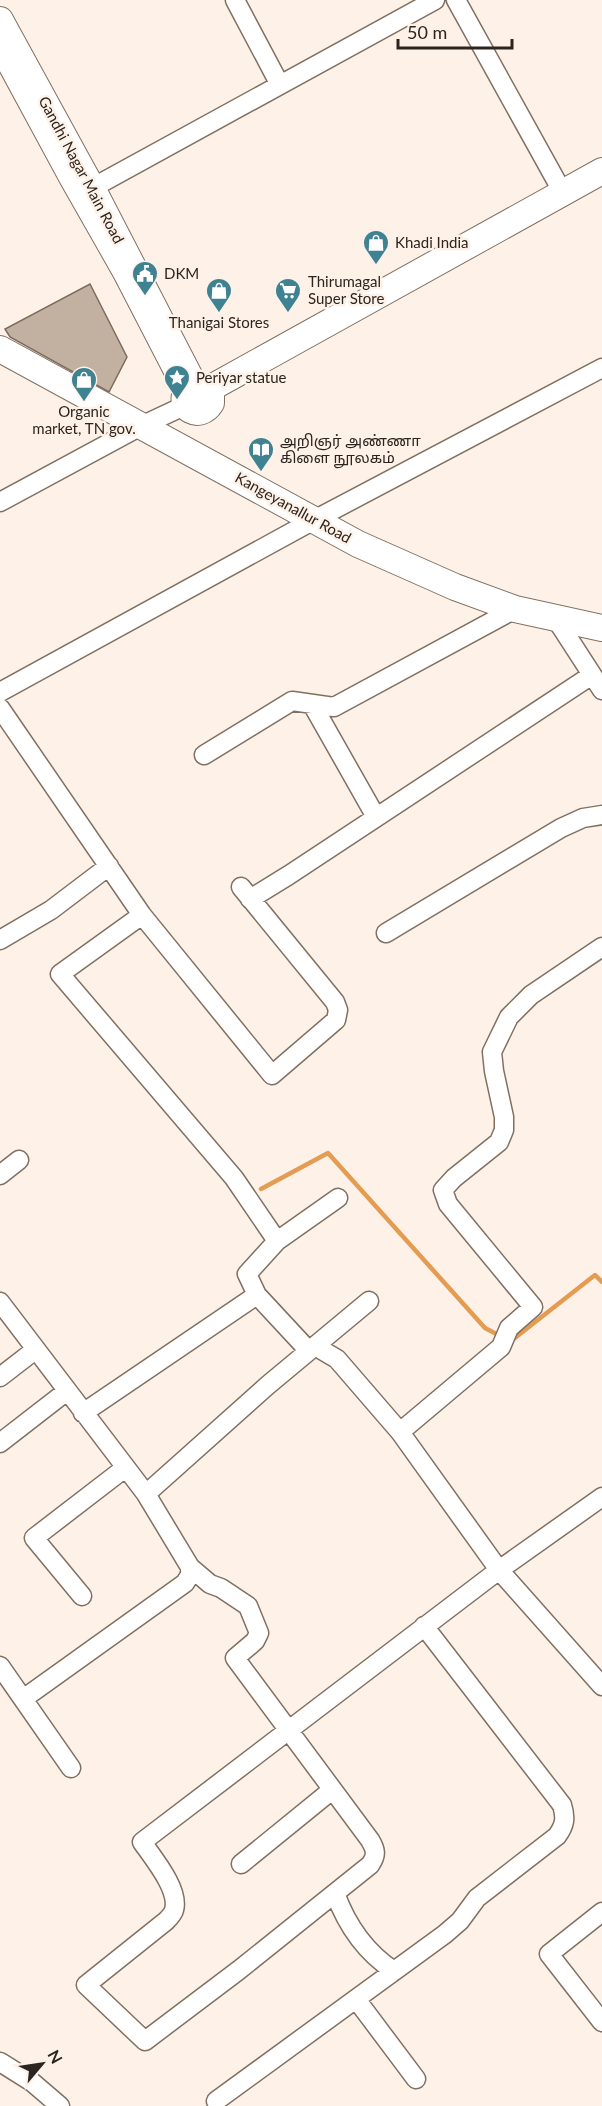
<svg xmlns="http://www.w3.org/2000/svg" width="602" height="2106" font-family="Lato,'Noto Sans Tamil',sans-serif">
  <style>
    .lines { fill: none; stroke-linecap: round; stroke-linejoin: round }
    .stream { stroke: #e49c52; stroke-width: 4.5 }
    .building { fill: #c2b0a0; stroke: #7c6c5d; stroke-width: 1.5 }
    .street-casing { stroke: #807061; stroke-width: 21 }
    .secondary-casing { stroke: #807061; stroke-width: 28 }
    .street { stroke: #fff; stroke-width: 18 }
    .secondary { stroke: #fff; stroke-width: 26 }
    .labels { text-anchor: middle; stroke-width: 5; stroke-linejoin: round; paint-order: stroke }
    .street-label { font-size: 15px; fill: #2c251f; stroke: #fef2e8 }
    .poi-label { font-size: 15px; fill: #2c251f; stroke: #fef2e8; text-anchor: start }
  </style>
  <rect width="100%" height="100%" fill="#fef2e8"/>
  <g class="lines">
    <path class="stream" d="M 261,1189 L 328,1153 L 485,1328 L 502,1337
      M 509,1340 L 511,1341 L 595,1275 L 602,1282"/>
  </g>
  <path class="building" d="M 90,284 L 127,357 L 109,392 L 10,337 L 5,329 Z"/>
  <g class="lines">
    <defs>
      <path id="street" d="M 235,0 L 280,85
        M 456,0 L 563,193
        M 92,188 L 435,0
        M 0,502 L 139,427 L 186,405
        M 556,619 L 602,690
        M 0,692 L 314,520 L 602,368
        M 312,704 L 376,817
        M 0,708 L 142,915 L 272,1075 L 336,1020 L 338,1010 L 335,1002 L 241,887
        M 204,755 L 292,701 L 334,707 L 515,609
        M 250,899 L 289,875 L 592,675
        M 142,915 L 60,974 L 234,1178 L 277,1241 L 338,1198
        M 386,933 L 561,828 L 583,818 L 602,815
        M 0,940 L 51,910 L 109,866
        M 0,1175 L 19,1160
        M 257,1295 L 247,1274 L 277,1241
        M 0,1302 L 146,1494
        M 0,1377 L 35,1350
        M 83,1413 L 257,1295 L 309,1351
        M 400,1432 L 501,1347 L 509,1328 L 533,1307 L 448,1204 L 443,1190 L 454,1178 L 499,1142 L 504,1130 L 504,1117 L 494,1071 L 492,1052 L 509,1017 L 531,995 L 602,947
        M 0,1443 L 67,1391
        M 602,1497 L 499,1570 L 602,1686
        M 190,1567 L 210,1584 L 221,1588 L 248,1606 L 259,1633 L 255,1641 L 235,1658 L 370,1840 C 376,1850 377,1855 370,1865 L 239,1970 L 145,2041 L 86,1985 L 166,1921 C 169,1918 173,1914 174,1910 C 180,1890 153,1858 142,1842 L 499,1570 L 400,1432 L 337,1359 L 315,1346
        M 82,1596 L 34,1538 L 125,1468
        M 0,1666 L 71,1768
        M 23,1699 L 185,1583 L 190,1575 L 190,1567 L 146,1494 L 268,1385 L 369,1301
        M 241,1864 L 332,1790
        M 335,1893 C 347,1926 365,1952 394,1971
        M 602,1912 L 549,1954 L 602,2022
        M 356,1999 L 416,2079
        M 0,2062 L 32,2082 L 60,2106
        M 216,2101 L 445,1934 L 460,1921 L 477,1898 L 557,1836 C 565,1825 566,1818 562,1805 L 424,1626"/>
      <path id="secondary" d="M 0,20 L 92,188 L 194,385 L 206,387 L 211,394 L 211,403 C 200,421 177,409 187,390 L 126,272 L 72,177 L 0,44
        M 0,349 L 358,544 L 455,587 L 515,609 L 602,628
        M 209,389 L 602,171"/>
    </defs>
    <use href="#street" class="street-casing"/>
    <use href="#secondary" class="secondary-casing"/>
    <use href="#street" class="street"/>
    <use href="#secondary" class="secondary"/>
  </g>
  <defs>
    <symbol id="shop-pin" viewBox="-11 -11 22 30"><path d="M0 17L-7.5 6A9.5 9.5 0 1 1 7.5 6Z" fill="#3f8292" stroke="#fef2e8"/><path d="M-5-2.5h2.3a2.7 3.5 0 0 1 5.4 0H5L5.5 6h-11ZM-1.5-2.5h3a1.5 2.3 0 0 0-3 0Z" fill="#fff"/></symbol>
    <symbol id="civic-pin" viewBox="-11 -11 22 30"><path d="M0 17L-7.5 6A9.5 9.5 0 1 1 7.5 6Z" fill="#3f8292" stroke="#fef2e8"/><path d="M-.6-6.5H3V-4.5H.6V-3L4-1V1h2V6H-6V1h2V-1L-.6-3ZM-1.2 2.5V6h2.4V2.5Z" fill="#fff"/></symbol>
    <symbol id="supermarket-pin" viewBox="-11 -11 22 30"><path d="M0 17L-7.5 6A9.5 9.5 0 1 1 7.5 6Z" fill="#3f8292" stroke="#fef2e8"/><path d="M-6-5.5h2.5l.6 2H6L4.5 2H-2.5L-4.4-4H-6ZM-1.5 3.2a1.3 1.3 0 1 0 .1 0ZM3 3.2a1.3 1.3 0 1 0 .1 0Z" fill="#fff"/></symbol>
    <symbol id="sight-pin" viewBox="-11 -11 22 30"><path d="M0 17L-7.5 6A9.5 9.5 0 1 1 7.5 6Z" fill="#3f8292" stroke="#fef2e8"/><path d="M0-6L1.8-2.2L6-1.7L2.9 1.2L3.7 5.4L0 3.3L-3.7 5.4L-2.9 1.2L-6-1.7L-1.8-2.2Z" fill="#fff"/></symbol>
    <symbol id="library-pin" viewBox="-11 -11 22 30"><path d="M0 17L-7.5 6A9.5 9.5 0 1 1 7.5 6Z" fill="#3f8292" stroke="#fef2e8"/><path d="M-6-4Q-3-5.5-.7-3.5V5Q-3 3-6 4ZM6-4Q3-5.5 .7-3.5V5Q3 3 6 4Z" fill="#fff"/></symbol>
  </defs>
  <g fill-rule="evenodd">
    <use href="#shop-pin" x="361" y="228" width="30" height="40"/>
    <use href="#civic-pin" x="130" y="259" width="30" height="40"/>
    <use href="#shop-pin" x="204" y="276" width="30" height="40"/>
    <use href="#supermarket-pin" x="273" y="276" width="30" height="40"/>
    <use href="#sight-pin" x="162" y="363" width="30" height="40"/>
    <use href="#shop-pin" x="69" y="365" width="30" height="40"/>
    <use href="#library-pin" x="246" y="435" width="30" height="40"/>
  </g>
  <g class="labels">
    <g class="street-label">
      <text transform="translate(81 170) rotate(62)" y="5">Gandhi Nagar Main Road</text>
      <text transform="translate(293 508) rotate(29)" y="5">Kangeyanallur Road</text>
    </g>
    <g class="poi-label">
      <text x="395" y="248">Khadi India</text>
      <text x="164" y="279">DKM</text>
      <text x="308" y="287">Thirumagal<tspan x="308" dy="17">Super Store</tspan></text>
      <text x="219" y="328" text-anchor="middle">Thanigai Stores</text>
      <text x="196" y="383">Periyar statue</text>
      <text x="84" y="417" text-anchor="middle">Organic<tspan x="84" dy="17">market, TN gov.</tspan></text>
      <text x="280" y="446">அறிஞர் அண்ணா<tspan x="280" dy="17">கிளை நூலகம்</tspan></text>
    </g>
  </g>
  <g transform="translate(42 2064) rotate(61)" stroke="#fef2e8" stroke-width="4.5" paint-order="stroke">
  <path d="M0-4.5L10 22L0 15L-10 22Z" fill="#2c251f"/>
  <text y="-9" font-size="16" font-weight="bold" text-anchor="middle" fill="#2c251f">N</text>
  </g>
  <path d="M398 39v9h114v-9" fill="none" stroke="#2c251f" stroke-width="3"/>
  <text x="407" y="39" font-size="18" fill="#2c251f" stroke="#fef2e8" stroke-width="4.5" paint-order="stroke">50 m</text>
</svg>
